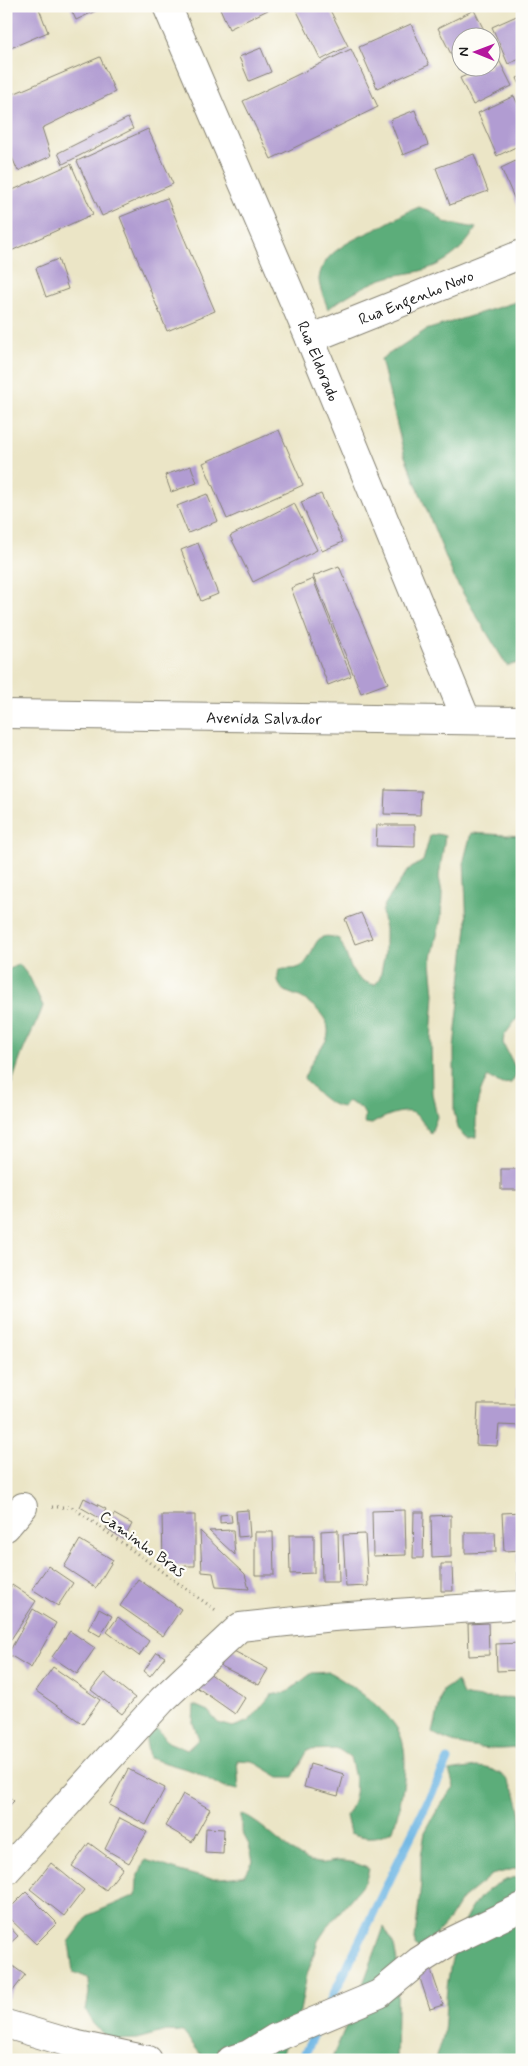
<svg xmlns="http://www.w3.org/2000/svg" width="528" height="2066" font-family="Mynerve,sans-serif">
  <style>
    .forest { fill: #5cad7a; stroke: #3c644b }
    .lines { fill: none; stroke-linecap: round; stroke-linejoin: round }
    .stream { stroke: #6cb5e4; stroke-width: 9 }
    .building { fill: #b19cd2 }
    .minor-casing { stroke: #848071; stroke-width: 30 }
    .path { stroke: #848071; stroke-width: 3; stroke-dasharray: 1 4; stroke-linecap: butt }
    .minor { stroke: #fff; stroke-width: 28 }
    .labels { text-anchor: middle; stroke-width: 4.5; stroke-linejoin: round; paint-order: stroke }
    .street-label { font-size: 16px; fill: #1c1c1c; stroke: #fdfcf7 }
  </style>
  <rect width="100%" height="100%" fill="#fdfcf7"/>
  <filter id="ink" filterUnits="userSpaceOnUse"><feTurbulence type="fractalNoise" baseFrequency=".02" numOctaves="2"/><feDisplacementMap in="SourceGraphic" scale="10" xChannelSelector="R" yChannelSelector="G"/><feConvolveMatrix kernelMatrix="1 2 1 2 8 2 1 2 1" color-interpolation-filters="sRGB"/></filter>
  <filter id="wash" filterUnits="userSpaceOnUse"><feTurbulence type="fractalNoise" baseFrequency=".0096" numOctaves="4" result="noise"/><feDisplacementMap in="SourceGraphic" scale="20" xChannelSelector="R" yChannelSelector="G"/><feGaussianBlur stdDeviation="1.12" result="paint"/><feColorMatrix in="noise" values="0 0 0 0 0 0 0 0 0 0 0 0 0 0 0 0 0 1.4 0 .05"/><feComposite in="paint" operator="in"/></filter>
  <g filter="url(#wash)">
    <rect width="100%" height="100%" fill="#ebe5c6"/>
    <path class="forest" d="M 419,207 L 433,212 L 444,222 L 476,228 C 463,251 443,266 416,272 C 405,274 393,275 382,279 C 363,286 344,297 328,309 C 325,300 319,288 319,279 C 321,252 355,239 374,230 C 390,222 403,213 419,207 Z
      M 522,300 L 522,662 L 507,666 L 455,580 L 404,454 L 381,359 L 426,330 Z
      M 471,833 L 522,836 L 522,1012 L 504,1036 L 503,1043 L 515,1067 L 516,1075 L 511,1083 L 502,1084 L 488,1077 C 475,1098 476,1115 476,1137 L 468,1138 L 462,1135 L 458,1128 L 454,1112 L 454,1048 L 467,927 L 464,860 Z
      M 437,834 L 445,836 L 439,877 L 442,893 L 441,918 L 431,962 L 434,994 L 431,1039 L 432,1093 L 437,1117 L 431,1133 C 425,1128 422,1119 416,1115 C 406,1106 381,1118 372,1124 L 364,1123 L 365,1115 L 361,1108 L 347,1101 L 343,1107 C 328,1106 313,1090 304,1078 C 307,1072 309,1066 313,1060 C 317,1052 327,1043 328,1034 C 330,1018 313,1005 302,998 C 294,994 283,993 279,984 C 277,979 278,974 279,969 C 287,969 297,970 303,965 C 317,953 311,928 339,939 C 351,959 347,979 375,985 L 380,978 L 385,953 L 385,929 L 382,912 L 385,904 L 408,870 L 423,861 L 430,836 Z
      M 19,964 L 30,978 L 43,1006 C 39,1018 34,1027 29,1038 C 19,1057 15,1078 6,1097 L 6,971 Z
      M 329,1672 C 349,1683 389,1711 399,1732 C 412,1757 401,1804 393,1830 C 377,1839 367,1839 350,1833 L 346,1816 C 360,1793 356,1782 350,1757 L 338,1749 L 308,1750 L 293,1777 L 279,1777 L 252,1761 L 237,1760 L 239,1790 L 222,1787 L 196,1772 L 149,1758 L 145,1735 L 158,1729 L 168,1742 L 187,1750 L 199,1739 L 193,1723 L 194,1705 L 208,1711 L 218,1723 L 233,1727 L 249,1721 L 271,1695 L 287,1692 L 312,1673 Z
      M 457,1681 L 463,1695 C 482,1700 502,1697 522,1699 L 522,1747 C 493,1752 458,1748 433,1733 L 443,1690 Z
      M 476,1767 C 528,1768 522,1829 522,1867 L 491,1875 L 484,1881 L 462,1899 L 448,1921 L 420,1952 L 415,1945 L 415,1938 L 421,1883 L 421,1857 L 425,1832 L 440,1805 L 454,1787 L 449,1771 Z
      M 241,1814 C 267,1825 284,1851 310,1861 C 324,1866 327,1861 340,1861 C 351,1861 359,1864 369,1869 L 365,1882 L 328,1926 L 318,1941 L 307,1975 L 300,2011 L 279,2060 L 205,2060 L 183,2032 L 166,2031 L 137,2039 L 118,2040 L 104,2035 L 93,2024 L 86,2010 L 89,1993 L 88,1978 L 73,1972 L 69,1942 L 89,1915 L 136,1895 L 137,1880 L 145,1860 C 162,1864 177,1871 194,1875 C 210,1880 229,1878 245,1875 L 253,1861 L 249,1845 L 241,1830 Z
      M 522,1876 L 522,2060 L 435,2060 C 436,2053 440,2048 442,2042 C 446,2025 445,2006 447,1988 C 453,1943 467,1883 522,1876 Z
      M 384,1927 L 394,1945 L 398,1967 L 396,2060 L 331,2060 C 351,2016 368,1972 384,1927 Z"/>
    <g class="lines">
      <path class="stream" d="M 326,2010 L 448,1760
        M 302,2060 L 318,2026"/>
    </g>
    <g id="blocks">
      <path class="building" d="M 6,6 L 38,6 L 48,32 L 6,50 Z
        M 72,6 L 106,6 L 76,20 L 70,7 Z
        M 219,6 L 276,6 L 229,29 Z
        M 302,6 L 328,6 L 348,46 L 321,60 L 296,9 Z
        M 474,10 L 488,38 L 460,38 L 460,68 L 463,68 L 459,70 L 438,28 Z
        M 521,14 L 522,58 L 508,64 L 492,27 Z
        M 411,24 L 429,65 L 377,88 L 359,47 Z
        M 490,42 L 495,51 L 490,53 Z
        M 261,48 L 271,72 L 249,81 L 239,57 Z
        M 351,49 L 378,107 L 271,159 L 243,101 Z
        M 100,57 L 115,92 L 42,128 L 51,156 L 18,171 L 6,144 L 6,97 Z
        M 499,60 L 512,86 L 473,105 L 460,78 L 483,68 L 490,68 L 490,64 Z
        M 522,76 L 522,89 L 517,78 Z
        M 514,96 L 522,113 L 522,144 L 497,156 L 478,113 Z
        M 415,110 L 428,145 L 403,155 L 390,120 Z
        M 128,118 L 133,129 L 63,164 L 58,153 Z
        M 148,129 L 173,184 L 102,216 L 77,161 Z
        M 474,154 L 488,191 L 450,205 L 436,168 Z
        M 522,158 L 522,206 L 518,207 L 501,168 Z
        M 6,163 L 11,174 L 6,175 Z
        M 71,164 L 93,214 L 11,251 L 6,239 L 6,193 Z
        M 167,198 L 215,311 L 167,331 L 120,217 Z
        M 58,259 L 68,289 L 46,297 L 36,268 Z
        M 279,430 L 303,485 L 227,519 L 203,463 Z
        M 191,466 L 197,483 L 171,492 L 165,475 Z
        M 207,494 L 218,521 L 188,533 L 177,506 Z
        M 321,494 L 343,542 L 322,551 L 301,502 Z
        M 294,503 L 317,550 L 253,582 L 230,536 Z
        M 198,543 L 218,594 L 201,601 L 181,550 Z
        M 339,566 L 388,683 L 361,693 L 313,576 Z
        M 313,579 L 351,676 L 328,685 L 291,588 Z
        M 385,790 L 421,791 L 420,815 L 384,814 Z
        M 377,825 L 415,825 L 415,847 L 376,846 Z
        M 361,913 L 372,938 L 355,944 L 345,919 Z
        M 501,1169 L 522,1169 L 522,1190 L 501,1190 Z
        M 520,1230 L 522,1230 L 522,1251 L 519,1251 Z
        M 520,1291 L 522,1291 L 522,1318 L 519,1318 Z
        M 518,1372 L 522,1372 L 522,1397 L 517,1397 Z
        M 478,1404 L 522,1404 L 522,1426 L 499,1425 L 497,1446 L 476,1445 Z
        M 84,1498 L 106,1509 L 101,1519 L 80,1507 Z
        M 248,1510 L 250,1536 L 238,1537 L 236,1511 Z
        M 405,1510 L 406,1555 L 373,1556 L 372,1511 Z
        M 414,1512 L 424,1512 L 423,1558 L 413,1558 Z
        M 522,1512 L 522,1550 L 504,1551 L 502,1513 Z
        M 114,1514 L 132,1524 L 124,1539 L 106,1528 Z
        M 231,1514 L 232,1522 L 220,1523 L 220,1515 Z
        M 162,1515 L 195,1515 L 195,1566 L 163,1566 Z
        M 451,1515 L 451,1557 L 432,1558 L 431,1516 Z
        M 233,1530 L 235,1555 L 209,1531 Z
        M 338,1530 L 339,1582 L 322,1582 L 321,1531 Z
        M 200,1531 L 245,1574 L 249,1589 L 216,1587 L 213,1573 L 202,1572 Z
        M 255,1532 L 273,1532 L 274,1575 L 255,1575 Z
        M 465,1532 L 495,1532 L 496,1552 L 465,1553 Z
        M 365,1534 L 368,1586 L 346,1587 L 343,1535 Z
        M 289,1535 L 314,1535 L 314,1573 L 290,1574 Z
        M 80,1540 L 113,1560 L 96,1588 L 64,1567 Z
        M 517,1553 L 522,1553 L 522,1591 L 518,1591 Z
        M 441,1564 L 452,1564 L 453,1591 L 441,1591 Z
        M 48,1566 L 73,1583 L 58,1606 L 32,1589 Z
        M 138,1579 L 181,1609 L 163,1636 L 120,1606 Z
        M 12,1585 L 36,1601 L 6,1647 L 6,1594 Z
        M 33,1609 L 56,1623 L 31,1668 L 8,1654 Z
        M 99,1609 L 112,1616 L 100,1636 L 88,1629 Z
        M 118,1617 L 149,1641 L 139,1656 L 107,1632 Z
        M 488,1623 L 489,1655 L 469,1656 L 468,1624 Z
        M 70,1631 L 95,1648 L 77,1674 L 52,1657 Z
        M 522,1643 L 522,1670 L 497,1671 L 496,1644 Z
        M 230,1649 L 268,1669 L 259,1685 L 221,1666 Z
        M 157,1652 L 165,1657 L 150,1676 L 144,1671 Z
        M 53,1667 L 100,1700 L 83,1724 L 36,1691 Z
        M 206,1671 L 245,1698 L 235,1714 L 195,1686 Z
        M 104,1673 L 135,1698 L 122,1714 L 91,1690 Z
        M 310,1764 L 344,1774 L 338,1796 L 304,1787 Z
        M 128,1769 L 165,1788 L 146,1825 L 109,1805 Z
        M 6,1794 L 14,1801 L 6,1809 Z
        M 183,1794 L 210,1809 L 192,1842 L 165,1826 Z
        M 120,1818 L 147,1832 L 129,1863 L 105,1849 Z
        M 206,1828 L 224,1829 L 223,1854 L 205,1853 Z
        M 89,1843 L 123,1868 L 106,1890 L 72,1866 Z
        M 51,1863 L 84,1890 L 64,1916 L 30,1889 Z
        M 26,1892 L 57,1923 L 36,1944 L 6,1915 L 6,1912 Z
        M 6,1923 L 18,1936 L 6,1947 Z
        M 6,1961 L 25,1975 L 6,2000 Z
        M 429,1964 L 443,2005 L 430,2009 L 417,1969 Z
        M 32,2056 L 60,2056 L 60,2060 L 32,2060 Z"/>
    </g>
  </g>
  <g filter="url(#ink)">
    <use href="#blocks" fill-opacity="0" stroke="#848071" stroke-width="1"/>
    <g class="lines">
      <defs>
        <g id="minor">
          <path id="s1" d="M 167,6 L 310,339 L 466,719"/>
          <path id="s2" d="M 310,339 L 522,254"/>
          <path id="s3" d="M 6,714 L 522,721"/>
          <path d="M 6,1527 L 23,1507"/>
          <path d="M 6,1871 L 162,1700 L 240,1627 L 333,1617 L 522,1605"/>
          <path d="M 6,2024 L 73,2044 L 148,2060"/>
          <path d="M 231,2060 L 249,2054 L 275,2038 L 379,1994 L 419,1961 L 446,1944 L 522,1907"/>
        </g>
      </defs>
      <use href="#minor" class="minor-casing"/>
      <path class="path" d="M 52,1507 L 72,1507 L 217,1611"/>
      <use href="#minor" class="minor"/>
    </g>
  </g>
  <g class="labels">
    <g class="street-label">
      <text dy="6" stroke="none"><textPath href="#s2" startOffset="114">Rua Engenho Novo</textPath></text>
      <text dy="6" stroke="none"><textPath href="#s1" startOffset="386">Rua Eldorado</textPath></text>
      <text dy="6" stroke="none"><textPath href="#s3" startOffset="258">Avenida Salvador</textPath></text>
      <text transform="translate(143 1543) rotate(36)" y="6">Caminho Bras</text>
    </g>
  </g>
  <rect width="528" height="2066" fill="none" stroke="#fdfcf7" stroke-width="25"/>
  <g transform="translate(476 52) rotate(271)"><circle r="24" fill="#fdfcf7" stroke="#a3a29f"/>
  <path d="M0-4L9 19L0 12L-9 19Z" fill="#b5179e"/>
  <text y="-8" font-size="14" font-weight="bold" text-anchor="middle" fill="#1c1c1c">N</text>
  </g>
</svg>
